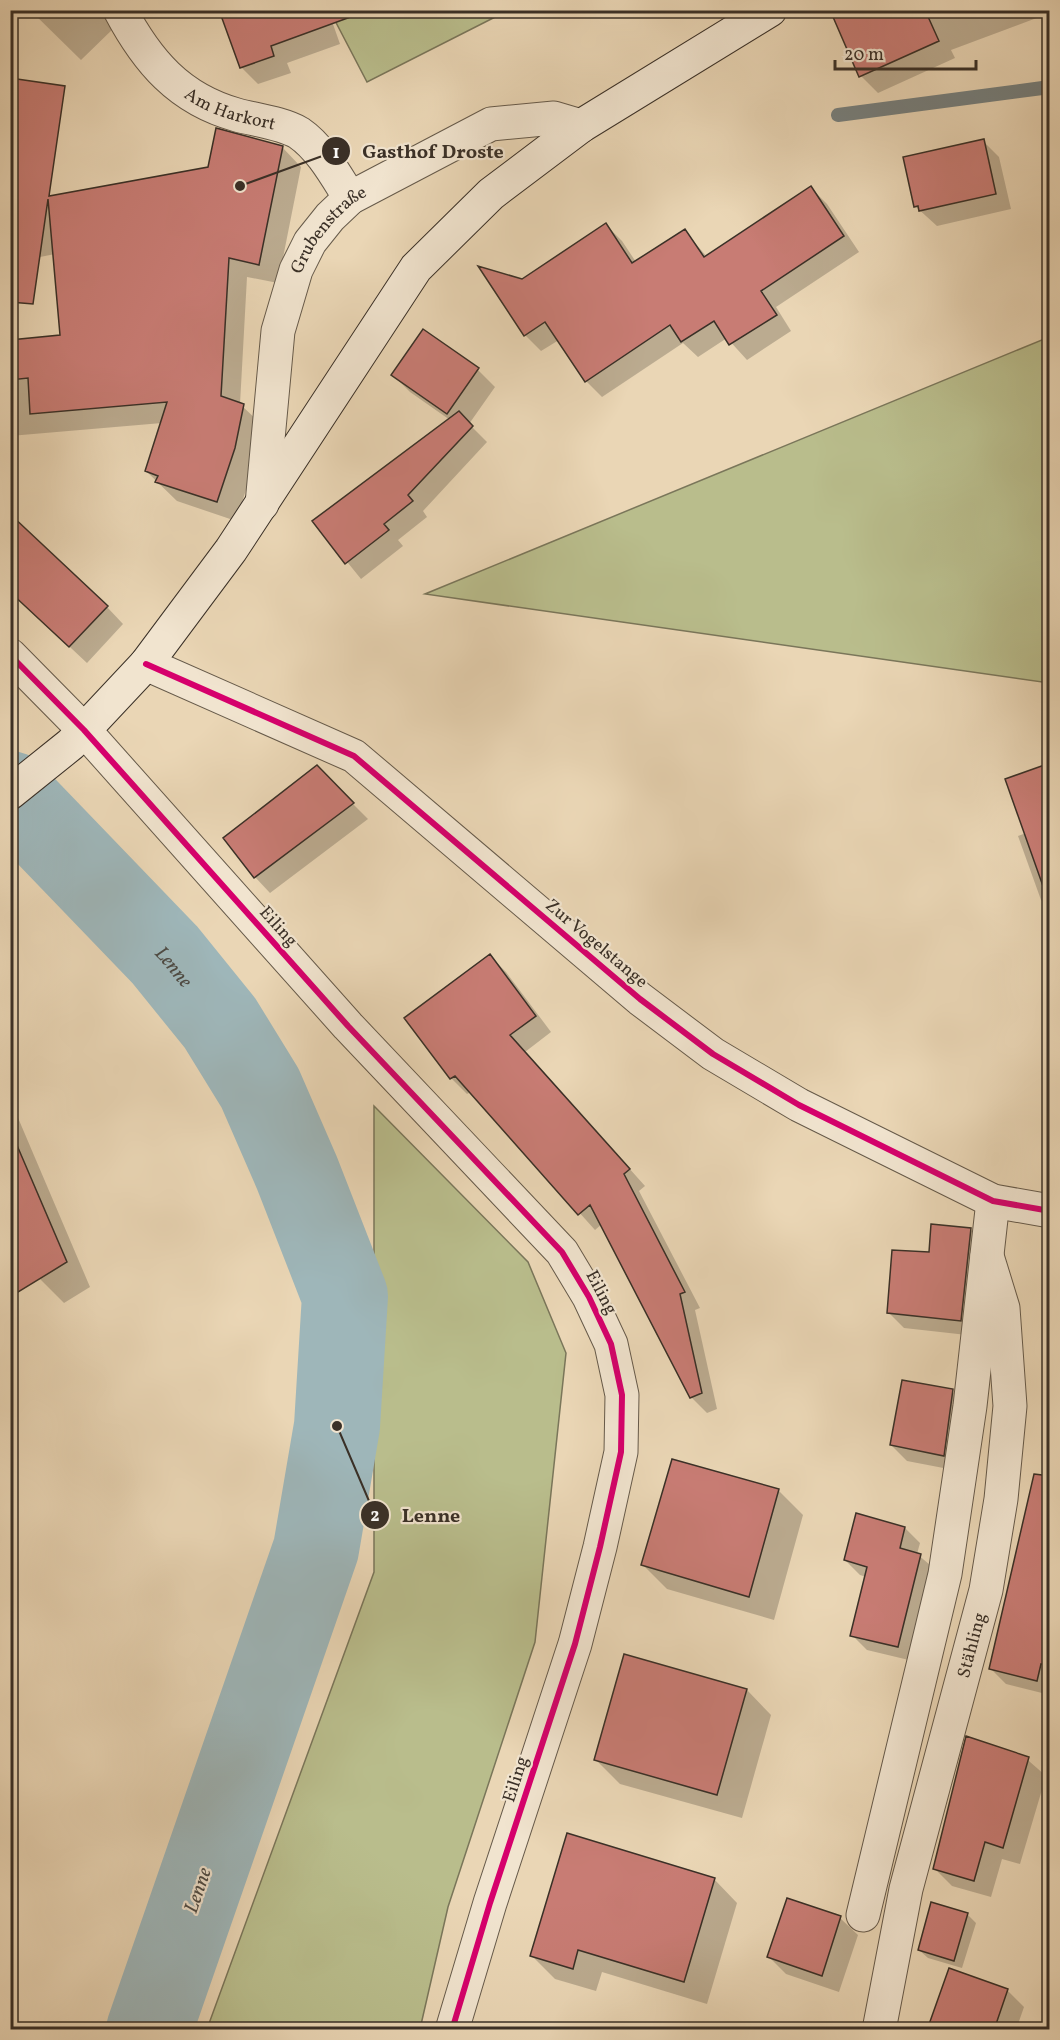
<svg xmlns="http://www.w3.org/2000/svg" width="1060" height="2040" font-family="Vollkorn,serif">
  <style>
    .green { fill: #b9bd8c; stroke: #7a765a; stroke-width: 1.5 }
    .shadow { fill: #0003 }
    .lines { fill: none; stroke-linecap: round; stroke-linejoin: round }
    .stream { stroke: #76807f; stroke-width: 14 }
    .river { stroke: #9eb6b9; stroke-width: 86 }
    .building { fill: #c87c74; stroke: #3a3027; stroke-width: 1.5 }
    .minor-casing { stroke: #665a4a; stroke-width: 35 }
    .secondary-casing { stroke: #3a3027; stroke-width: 35 }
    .minor { stroke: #f1e4cf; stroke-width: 33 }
    .secondary { stroke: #f1e4cf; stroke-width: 33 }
    .cycleway-casing { stroke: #f1e4cf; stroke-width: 10 }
    .cycleway { stroke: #d6006c; stroke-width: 6 }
    .labels { text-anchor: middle; stroke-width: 4.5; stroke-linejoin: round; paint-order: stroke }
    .street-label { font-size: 18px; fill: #3a3027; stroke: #f1e4cf }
    .water-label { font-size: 20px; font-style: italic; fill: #4e4b44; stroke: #f1e4cf }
    .leader { fill: none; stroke: #3a3027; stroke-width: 2 }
    .callout-dot { fill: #3a3027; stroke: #f1e4cf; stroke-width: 2 }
    .mark-label { font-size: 18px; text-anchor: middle; font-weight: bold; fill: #fff }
    .callout-label { font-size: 20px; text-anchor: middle; font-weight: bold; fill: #3a3027; stroke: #f1e4cf; stroke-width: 4.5; stroke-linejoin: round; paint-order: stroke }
  </style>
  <rect width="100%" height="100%" fill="#ead6b5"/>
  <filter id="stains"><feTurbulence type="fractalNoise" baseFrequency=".00333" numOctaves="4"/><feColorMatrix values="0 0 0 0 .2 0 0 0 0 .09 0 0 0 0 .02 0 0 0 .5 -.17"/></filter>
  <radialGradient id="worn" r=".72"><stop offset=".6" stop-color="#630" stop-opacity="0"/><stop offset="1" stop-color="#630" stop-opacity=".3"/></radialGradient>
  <path class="green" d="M 330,11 L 507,11 L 367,82 Z
    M 1049,337 L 1049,683 L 425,594 Z
    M 374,1106 L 528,1262 L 566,1353 L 535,1642 L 448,1907 L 420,2029 L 207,2029 L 374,1572 Z"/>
  <path class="shadow" d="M 30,10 L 101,10 L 116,26 L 81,60 Z
    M 221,10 L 328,10 L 340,44 L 287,63 L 291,73 L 258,84 L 241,67 Z
    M 853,10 L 1050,10 L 1050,13 L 951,50 L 955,58 L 878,93 L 861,76 Z
    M 983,141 L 999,157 L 1011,209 L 937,226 L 915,206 Z
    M 282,147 L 301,167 L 278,283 L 247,277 L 240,404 L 262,425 L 253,468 L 236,521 L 177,501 L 146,471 L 162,423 L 10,436 L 10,341 L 62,336 L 55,254 L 10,263 L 10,204 L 205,172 Z
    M 811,188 L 827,204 L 859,252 L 776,307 L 791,331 L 747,360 L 727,338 L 698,357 L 683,343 L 602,397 L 586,381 L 559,340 L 541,351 L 525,335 L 522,281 L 606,225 L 622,241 L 636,262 L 685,231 L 707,257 Z
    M 423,331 L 478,370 L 495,387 L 469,424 L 487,442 L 423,511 L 427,517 L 398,540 L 403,546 L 361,579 L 314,521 L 450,420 L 410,392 L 393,375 Z
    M 10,591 L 107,607 L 123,624 L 87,663 Z
    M 1050,765 L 1050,909 L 1041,900 L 1018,836 L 1026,833 Z
    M 316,767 L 368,819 L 270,893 L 255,877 Z
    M 490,956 L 506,972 L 551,1032 L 525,1052 L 645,1186 L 639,1191 L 700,1308 L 695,1310 L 717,1409 L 707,1413 L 691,1397 L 602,1224 L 595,1230 L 471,1092 L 467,1094 L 451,1078 Z
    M 10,1099 L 90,1287 L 64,1303 L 40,1279 L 10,1231 Z
    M 970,1229 L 986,1245 L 976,1336 L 904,1328 L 888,1312 Z
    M 952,1391 L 968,1407 L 959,1471 L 907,1461 L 891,1445 Z
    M 778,1490 L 803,1515 L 774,1620 L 667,1589 L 643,1565 Z
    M 905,1528 L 920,1543 L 917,1554 L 936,1570 L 913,1661 L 867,1650 L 852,1635 L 866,1577 L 860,1575 L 845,1560 Z
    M 1050,1570 L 1050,1695 L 1006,1684 L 991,1669 Z
    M 747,1690 L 771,1715 L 742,1818 L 620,1784 L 595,1759 Z
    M 968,1738 L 1021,1754 L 1046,1776 L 1020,1864 L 1002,1859 L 991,1897 L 952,1886 L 935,1869 Z
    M 714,1879 L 737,1903 L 707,2004 L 602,1972 L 596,1991 L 555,1979 L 531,1955 Z
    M 967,1914 L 976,1923 L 962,1968 L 928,1958 L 919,1950 Z
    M 840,1918 L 858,1935 L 839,1992 L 786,1974 L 769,1957 Z
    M 1007,1990 L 1024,2007 L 1016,2030 L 929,2030 Z"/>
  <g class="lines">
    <path class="stream" d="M 838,115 L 1050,87"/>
    <path class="river" id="s1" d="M 10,794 L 165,955 L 220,1023 L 260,1088 L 297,1173 L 345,1296 L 337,1426 L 316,1549 L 149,2030"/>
  </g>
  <path class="building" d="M 219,10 L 355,10 L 356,15 L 271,46 L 274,56 L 240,68 Z
    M 830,10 L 925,10 L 939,41 L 859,77 Z
    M 10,78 L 65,86 L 49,196 L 208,167 L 216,128 L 283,146 L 259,265 L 229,258 L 221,396 L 244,404 L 235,448 L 217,502 L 155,482 L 158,476 L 145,471 L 167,402 L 30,414 L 28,378 L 10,380 L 10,340 L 60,335 L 48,199 L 33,304 L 10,302 Z
    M 984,139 L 996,194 L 919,211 L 918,206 L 914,207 L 903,157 Z
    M 811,186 L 844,236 L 761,291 L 777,315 L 729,345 L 714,321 L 681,342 L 670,325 L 585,382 L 545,322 L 524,336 L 478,266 L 522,279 L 606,223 L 632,263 L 685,229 L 704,257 Z
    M 423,329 L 479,368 L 447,414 L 391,375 Z
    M 459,411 L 473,426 L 408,495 L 413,501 L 384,524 L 389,530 L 345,564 L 312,521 Z
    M 10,514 L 108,606 L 69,647 L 10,592 Z
    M 1050,763 L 1050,888 L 1044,889 L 1005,779 Z
    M 317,765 L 354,803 L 254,878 L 223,838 Z
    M 490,954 L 536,1016 L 510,1035 L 630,1169 L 624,1174 L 685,1292 L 680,1294 L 702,1393 L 690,1398 L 590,1205 L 578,1215 L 455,1076 L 450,1079 L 404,1018 Z
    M 10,1129 L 67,1262 L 10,1297 Z
    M 931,1224 L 971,1228 L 961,1321 L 887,1313 L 892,1250 L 929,1252 Z
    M 902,1380 L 953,1389 L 944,1456 L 890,1445 Z
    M 672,1459 L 779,1489 L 749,1597 L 641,1565 Z
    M 1034,1474 L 1050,1476 L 1050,1666 L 1041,1664 L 1037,1681 L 989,1669 Z
    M 856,1513 L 905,1527 L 900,1548 L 921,1554 L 898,1647 L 850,1636 L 867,1567 L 844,1560 Z
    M 624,1654 L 747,1689 L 717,1795 L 594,1760 Z
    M 966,1736 L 1029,1757 L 1003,1848 L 985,1842 L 974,1881 L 933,1869 Z
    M 567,1833 L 715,1878 L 684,1982 L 578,1950 L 573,1969 L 530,1956 Z
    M 787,1898 L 841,1916 L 822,1976 L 767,1957 Z
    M 931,1902 L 968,1913 L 954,1961 L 918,1950 Z
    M 949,1968 L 1008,1989 L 994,2030 L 927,2030 Z"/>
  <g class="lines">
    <defs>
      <g id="minor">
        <path id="s2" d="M 120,10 C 147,61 179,99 237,115 C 255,120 282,123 299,133 C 321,148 336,176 350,198"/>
        <path id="s3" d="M 262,504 L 278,331 L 296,270 L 310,242 L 330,217 L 350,198 L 491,124 L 554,118 L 581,126"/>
        <path d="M 10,655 L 84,730 L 348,1026 L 562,1252 L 589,1297 L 611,1344 L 622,1395 L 621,1452 L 600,1547 L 575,1644 L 490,1903 L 452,2030"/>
        <path d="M 146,664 L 354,756 L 640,999 L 713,1054 L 799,1105 L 993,1201 L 1050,1211"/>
        <path d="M 863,1915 L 945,1574 L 970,1406 L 993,1201"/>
        <path id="s4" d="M 879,2030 L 906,1889 L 986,1590 L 1001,1499 L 1010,1406 L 1003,1308 L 987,1256"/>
      </g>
      <path id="secondary" d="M 10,793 L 71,744 L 146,664 L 231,550 L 416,268 L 491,194 L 581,126 L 770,10"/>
    </defs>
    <use href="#minor" class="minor-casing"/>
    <use href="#secondary" class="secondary-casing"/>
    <use href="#minor" class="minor"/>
    <use href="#secondary" class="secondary"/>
    <defs>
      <path id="cycleway" d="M 10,655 L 84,730 L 348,1026 L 562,1252 L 589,1297 L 611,1344 L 622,1395 L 621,1452 L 600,1547 L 575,1644 L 490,1903 L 452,2030
        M 146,664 L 354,756 L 640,999 L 713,1054 L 799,1105 L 993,1201 L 1050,1211"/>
    </defs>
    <use href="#cycleway" class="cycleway-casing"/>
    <use href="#cycleway" class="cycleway"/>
  </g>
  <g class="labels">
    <g class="street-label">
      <text dy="6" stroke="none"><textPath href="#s2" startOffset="154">Am Harkort</textPath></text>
      <text dy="6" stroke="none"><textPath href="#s3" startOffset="290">Grubenstraße</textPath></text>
      <text transform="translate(279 926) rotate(48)" y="6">Eiling</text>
      <text transform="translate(597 943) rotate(40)" y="6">Zur Vogelstange</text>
      <text transform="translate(602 1292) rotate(62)" y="6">Eiling</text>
      <text dy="6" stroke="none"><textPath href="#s4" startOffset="396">Stähling</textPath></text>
      <text transform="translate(515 1779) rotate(-72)" y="6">Eiling</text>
    </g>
    <g class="water-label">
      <text dy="7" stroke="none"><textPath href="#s1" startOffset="238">Lenne</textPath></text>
      <text transform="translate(197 1890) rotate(-71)" y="7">Lenne</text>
    </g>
  </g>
  <path class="leader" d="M240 186L336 151M337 1426L375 1515"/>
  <g class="callout-dot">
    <circle cx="240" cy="186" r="6"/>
    <circle cx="337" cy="1426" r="6"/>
    <circle cx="336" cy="151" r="15"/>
    <circle cx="375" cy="1515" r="15"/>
  </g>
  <g class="mark-label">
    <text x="336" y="158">1</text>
    <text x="375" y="1521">2</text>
  </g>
  <g class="callout-label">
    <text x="433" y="158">Gasthof Droste</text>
    <text x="431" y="1522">Lenne</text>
  </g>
  <rect width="1060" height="2040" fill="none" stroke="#ead6b5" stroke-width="36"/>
  <rect x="12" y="12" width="1036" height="2016" fill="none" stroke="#3a3027" stroke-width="3"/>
  <rect x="18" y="18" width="1024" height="2004" fill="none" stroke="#3a3027" stroke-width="1.5"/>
  <path d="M835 60v9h141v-9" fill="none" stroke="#3a3027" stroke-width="3"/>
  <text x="844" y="60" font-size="18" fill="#3a3027" stroke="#f1e4cf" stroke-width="4.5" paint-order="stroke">20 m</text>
  <rect width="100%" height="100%" filter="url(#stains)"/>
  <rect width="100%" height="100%" fill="url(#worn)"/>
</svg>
